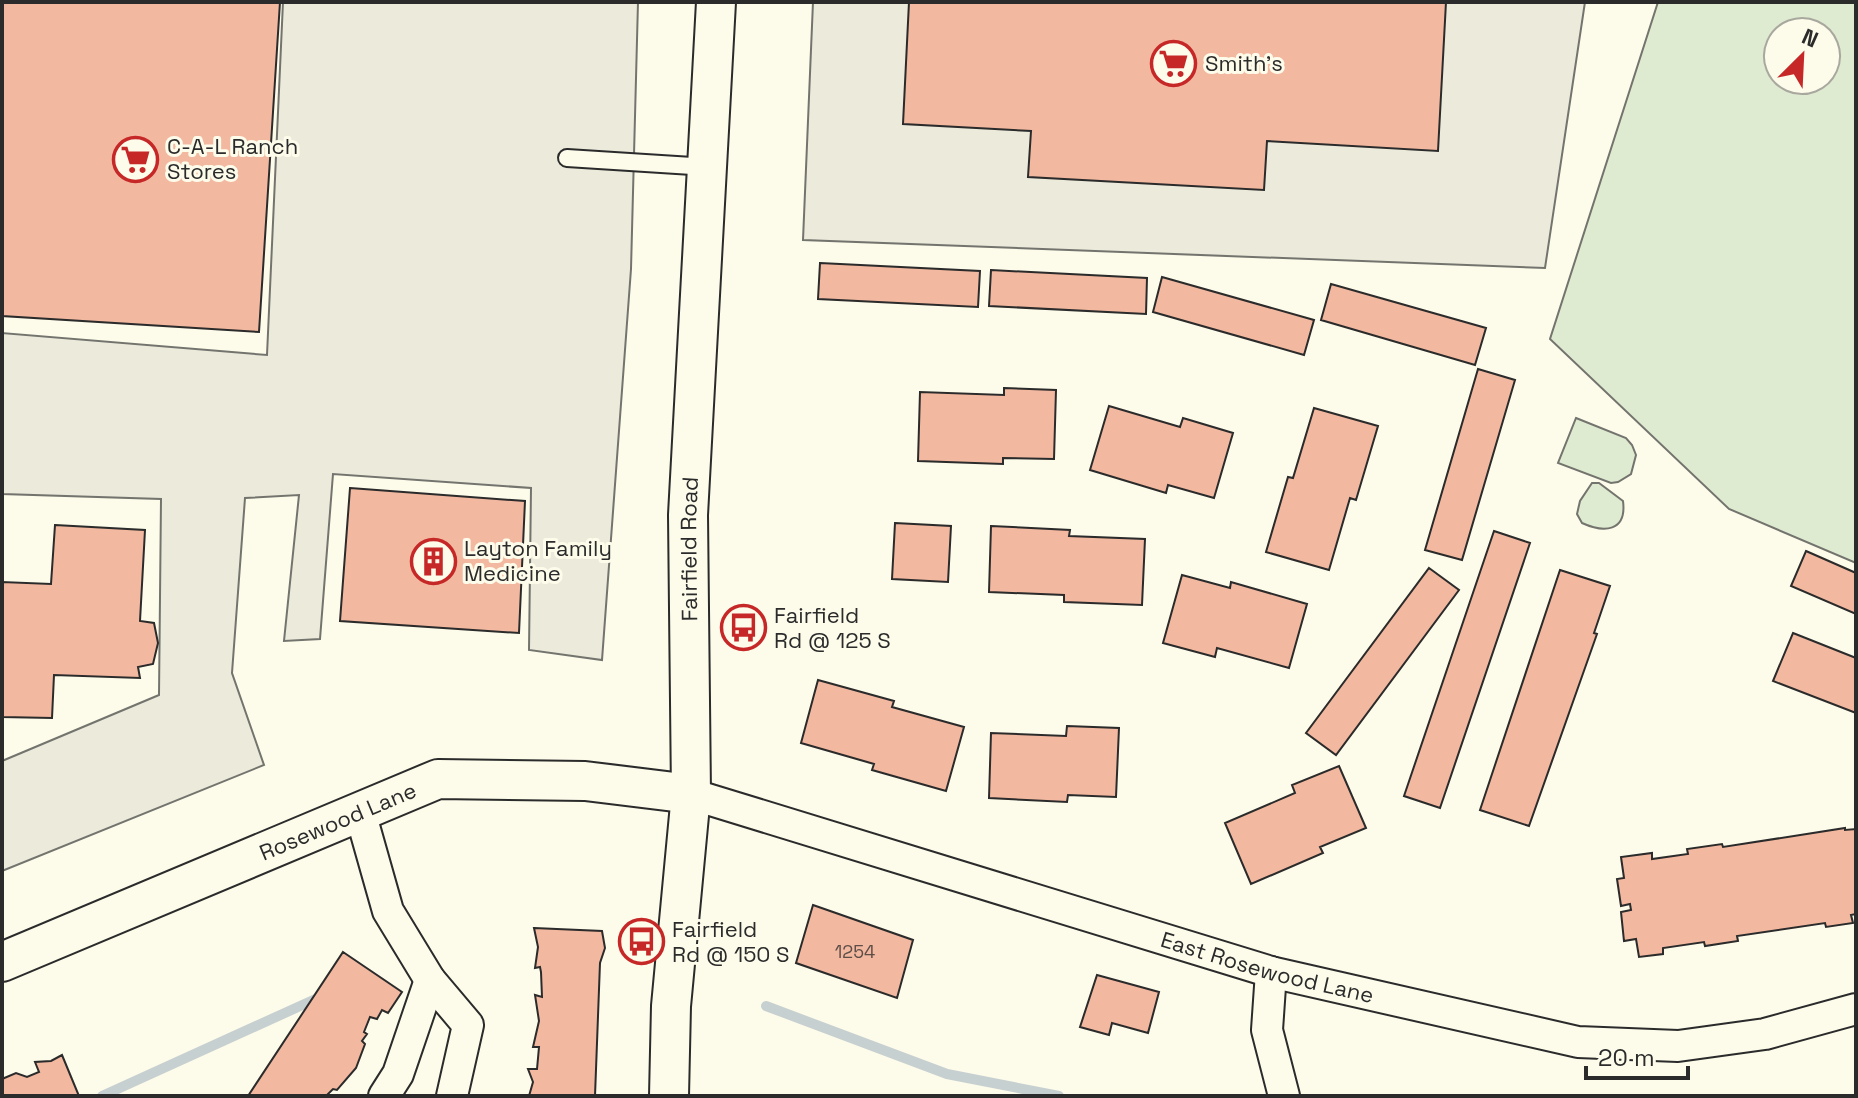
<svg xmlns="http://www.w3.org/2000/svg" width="1858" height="1098" font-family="'Space Grotesk',sans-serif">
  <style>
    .green { fill: #deebd1; stroke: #74746e; stroke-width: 2; fill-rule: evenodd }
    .parking { fill: #eceadb; stroke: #74746e; stroke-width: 2 }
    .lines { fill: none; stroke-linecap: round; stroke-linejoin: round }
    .stream { stroke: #c7d0d0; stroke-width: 10 }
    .building { fill: #f2b8a0; stroke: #2b2b2b; stroke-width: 2 }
    .service-casing { stroke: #2b2b2b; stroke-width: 20 }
    .minor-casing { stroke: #2b2b2b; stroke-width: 34 }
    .tertiary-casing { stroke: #2b2b2b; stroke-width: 42 }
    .service { stroke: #fdfbea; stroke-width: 16 }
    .minor { stroke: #fdfbea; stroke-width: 30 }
    .tertiary { stroke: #fdfbea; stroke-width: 38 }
    .labels { text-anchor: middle; stroke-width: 6; stroke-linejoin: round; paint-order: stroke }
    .number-label { font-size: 18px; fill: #5d4e48 }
    .poi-label { font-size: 22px; fill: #2b2b2b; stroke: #fdfbea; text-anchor: start }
    .street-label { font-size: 22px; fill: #2b2b2b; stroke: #fdfbea }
  </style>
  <rect width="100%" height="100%" fill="#fdfbea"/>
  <path class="green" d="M 1658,2 L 1856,2 L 1856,563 L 1729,509 L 1550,339 ZM 1778,32 L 1826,32 L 1826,80 L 1778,80 Z
    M 1576,418 L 1626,438 L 1632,445 L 1636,455 L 1631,474 L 1618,482 L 1611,483 L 1558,463 Z
    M 1592,483 L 1599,483 L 1623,501 C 1627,532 1604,533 1582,523 L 1577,514 L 1580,501 Z"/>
  <path class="parking" d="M 283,2 L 638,2 L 631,269 L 602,660 L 529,650 L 531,488 L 333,474 L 320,639 L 284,641 L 299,495 L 245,498 L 232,673 L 264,765 L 2,871 L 2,761 L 159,695 L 161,499 L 2,494 L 2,333 L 267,355 Z
    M 813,2 L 1585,2 L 1545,268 L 803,240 Z"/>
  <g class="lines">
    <path class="stream" d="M 766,1006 L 947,1074 L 1059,1096
      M 102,1096 L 320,997"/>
  </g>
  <path class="building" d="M 2,2 L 280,2 L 259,332 L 2,316 Z
    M 909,2 L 1446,2 L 1438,151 L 1267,141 L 1264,190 L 1028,177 L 1031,131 L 903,124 Z
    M 820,263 L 980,271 L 978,307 L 818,299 Z
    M 991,270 L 1147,278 L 1146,314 L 989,306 Z
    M 1162,277 L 1314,320 L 1304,355 L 1153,312 Z
    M 1331,284 L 1486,328 L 1475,365 L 1321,320 Z
    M 1478,369 L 1515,380 L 1462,560 L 1425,550 Z
    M 1004,388 L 1056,390 L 1054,459 L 1003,458 L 1003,464 L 918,461 L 920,392 L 1004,395 Z
    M 1109,406 L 1180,427 L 1183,418 L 1233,433 L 1214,498 L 1168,485 L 1166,493 L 1090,470 Z
    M 1314,408 L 1378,426 L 1356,500 L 1350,498 L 1329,570 L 1266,552 L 1288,477 L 1293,478 Z
    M 350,488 L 525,501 L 519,633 L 340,621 Z
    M 895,523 L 951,526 L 948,582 L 892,579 Z
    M 55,525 L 145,530 L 140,621 L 154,623 L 158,643 L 153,664 L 138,667 L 140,678 L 54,675 L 52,718 L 2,717 L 2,582 L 51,584 Z
    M 991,526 L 1070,530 L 1069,536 L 1145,539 L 1142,605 L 1064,602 L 1064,595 L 989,592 Z
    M 1494,531 L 1530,543 L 1440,808 L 1404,796 Z
    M 1806,551 L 1856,573 L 1856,614 L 1791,586 Z
    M 1429,568 L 1459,590 L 1336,755 L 1306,733 Z
    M 1560,570 L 1610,586 L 1594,633 L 1597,634 L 1529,826 L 1480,810 Z
    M 1182,575 L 1230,588 L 1231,582 L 1307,604 L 1289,668 L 1217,648 L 1215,657 L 1163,643 Z
    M 1793,633 L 1856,658 L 1856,713 L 1773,681 Z
    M 818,680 L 894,701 L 892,707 L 964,727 L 946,791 L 872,770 L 874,764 L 801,743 Z
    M 1067,726 L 1119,728 L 1116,797 L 1068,795 L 1067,802 L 989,798 L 991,733 L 1066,736 Z
    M 1339,766 L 1366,828 L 1320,847 L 1323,853 L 1251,884 L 1225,823 L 1295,793 L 1292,785 Z
    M 1845,828 L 1845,830 L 1856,829 L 1856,914 L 1851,915 L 1853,923 L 1826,927 L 1825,923 L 1737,936 L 1738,941 L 1705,946 L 1704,942 L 1663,948 L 1663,954 L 1639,957 L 1636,939 L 1624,941 L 1621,912 L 1631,910 L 1630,904 L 1621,906 L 1617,879 L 1624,878 L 1621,857 L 1652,853 L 1652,859 L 1688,854 L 1687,849 L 1722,844 L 1723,847 Z
    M 813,905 L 913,940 L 897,998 L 796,963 Z
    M 534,928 L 602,931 L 605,948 L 600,963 L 595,1096 L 529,1096 L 533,1082 L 528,1069 L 537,1069 L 539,1047 L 533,1047 L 539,1021 L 535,995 L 542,997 L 541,972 L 540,967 L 535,968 L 538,947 Z
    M 343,952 L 402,992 L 388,1013 L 382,1010 L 377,1019 L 370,1017 L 364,1032 L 367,1034 L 362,1041 L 365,1044 L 356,1068 L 337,1090 L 333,1089 L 326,1096 L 248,1096 Z
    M 1097,975 L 1159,992 L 1148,1033 L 1112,1023 L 1109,1035 L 1080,1027 Z
    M 62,1055 L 79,1096 L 2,1096 L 2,1079 L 16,1073 L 27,1077 L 39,1072 L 35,1062 L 51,1061 Z"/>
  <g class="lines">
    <defs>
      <path id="service" d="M 567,158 L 708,167"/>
      <g id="minor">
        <path id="s1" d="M 691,794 L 1271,972 L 1578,1042 L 1678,1046 L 1765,1034 L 1856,1009"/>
        <path d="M 360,812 L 388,911 L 430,980 L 468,1025 L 452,1096"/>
        <path d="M 1271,972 L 1267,1030 L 1284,1096"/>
        <path d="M 384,1096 L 398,1074 L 430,980"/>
      </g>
      <g id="tertiary">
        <path id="s2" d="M 2,962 L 438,779 L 585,781 L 691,794"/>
        <path id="s3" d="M 669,1096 L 671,1006 L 691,794 L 688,515 L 716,2"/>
      </g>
    </defs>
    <use href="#service" class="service-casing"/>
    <use href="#minor" class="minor-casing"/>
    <use href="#tertiary" class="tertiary-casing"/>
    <use href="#service" class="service"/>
    <use href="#minor" class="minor"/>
    <use href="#tertiary" class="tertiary"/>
  </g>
  <defs>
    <symbol id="supermarket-ring" viewBox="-11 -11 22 22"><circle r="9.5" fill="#fdfbea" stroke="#c62828" stroke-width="1.5"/><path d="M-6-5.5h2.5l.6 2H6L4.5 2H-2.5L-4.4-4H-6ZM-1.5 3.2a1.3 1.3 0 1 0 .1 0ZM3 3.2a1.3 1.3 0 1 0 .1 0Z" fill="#c62828"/></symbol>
    <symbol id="building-ring" viewBox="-11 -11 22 22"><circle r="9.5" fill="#fdfbea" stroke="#c62828" stroke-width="1.5"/><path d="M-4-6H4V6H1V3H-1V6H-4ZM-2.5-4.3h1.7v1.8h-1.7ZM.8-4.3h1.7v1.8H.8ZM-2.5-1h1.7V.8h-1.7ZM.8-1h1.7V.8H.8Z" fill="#c62828"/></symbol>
    <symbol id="bus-ring" viewBox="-11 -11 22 22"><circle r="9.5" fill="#fdfbea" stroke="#c62828" stroke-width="1.5"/><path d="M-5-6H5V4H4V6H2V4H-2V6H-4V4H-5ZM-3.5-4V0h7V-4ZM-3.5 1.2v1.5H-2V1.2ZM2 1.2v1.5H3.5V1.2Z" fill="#c62828"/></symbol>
  </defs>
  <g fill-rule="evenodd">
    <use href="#supermarket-ring" x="1148" y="38" width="51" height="51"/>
    <use href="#supermarket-ring" x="110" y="134" width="51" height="51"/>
    <use href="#building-ring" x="408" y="536" width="51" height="51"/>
    <use href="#bus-ring" x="718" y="602" width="51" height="51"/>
    <use href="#bus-ring" x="616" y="916" width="51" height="51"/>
  </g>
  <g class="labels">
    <g class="number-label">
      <text x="855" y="958">1254</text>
    </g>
    <g class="poi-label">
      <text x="1205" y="71">Smith's</text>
      <text x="167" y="154">C-A-L Ranch<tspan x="167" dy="25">Stores</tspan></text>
      <text x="464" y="556">Layton Family<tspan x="464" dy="25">Medicine</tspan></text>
      <text x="774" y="623">Fairfield<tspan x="774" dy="25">Rd @ 125 S</tspan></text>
      <text x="672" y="937">Fairfield<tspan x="672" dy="25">Rd @ 150 S</tspan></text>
    </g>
    <g class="street-label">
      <text dy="8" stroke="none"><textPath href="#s3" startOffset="548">Fairfield Road</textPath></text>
      <text dy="8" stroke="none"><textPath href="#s2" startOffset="364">Rosewood Lane</textPath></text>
      <text dy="8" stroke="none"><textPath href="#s1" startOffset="602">East Rosewood Lane</textPath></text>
    </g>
  </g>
  <rect width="1858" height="1098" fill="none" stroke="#2b2b2b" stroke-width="8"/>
  <g transform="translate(1802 56) rotate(24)"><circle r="38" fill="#fdfbea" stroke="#a9a89e" stroke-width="2"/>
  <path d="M0-6L14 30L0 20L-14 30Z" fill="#c62828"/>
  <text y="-12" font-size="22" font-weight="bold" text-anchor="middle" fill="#2b2b2b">N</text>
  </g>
  <path d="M1586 1066v12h102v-12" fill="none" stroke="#2b2b2b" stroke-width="4"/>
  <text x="1598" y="1066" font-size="24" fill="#2b2b2b" stroke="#fdfbea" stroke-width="6" paint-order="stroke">20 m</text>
</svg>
